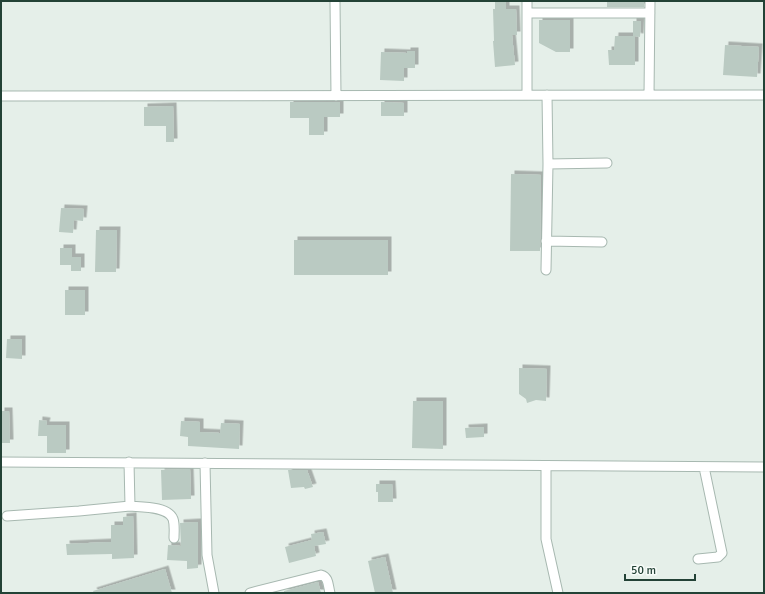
<svg xmlns="http://www.w3.org/2000/svg" width="765" height="594" font-family="Signika,sans-serif">
  <style>
    .building { fill: #bacac2; filter: url(#shadow) }
    .lines { fill: none; stroke-linecap: round; stroke-linejoin: round }
    .minor-casing { stroke: #a7b8b0; stroke-width: 11 }
    .minor { stroke: #fff; stroke-width: 9 }
  </style>
  <defs>
    <filter id="shadow"><feDropShadow dx="3.5" dy="-3.5" stdDeviation="0" flood-color="#0004"/></filter>
  </defs>
  <rect width="100%" height="100%" fill="#e5efe9"/>
  <path class="building" d="M 495,1 L 506,1 L 506,9 L 516,9 L 517,35 L 512,35 L 515,65 L 495,67 L 493,41 L 494,41 L 493,9 L 495,9 Z
    M 607,1 L 644,1 L 644,7 L 607,7 Z
    M 539,20 L 570,20 L 570,52 L 556,52 L 539,43 Z
    M 633,21 L 641,21 L 640,37 L 635,36 L 635,65 L 609,65 L 608,50 L 614,50 L 615,36 L 633,36 Z
    M 725,45 L 759,47 L 757,77 L 723,75 Z
    M 407,51 L 415,51 L 415,68 L 404,68 L 404,81 L 380,80 L 381,52 L 407,53 Z
    M 290,102 L 340,102 L 340,117 L 324,117 L 324,135 L 309,135 L 309,118 L 290,118 Z
    M 381,102 L 404,103 L 404,116 L 381,116 Z
    M 173,106 L 174,142 L 166,142 L 166,126 L 144,126 L 144,107 Z
    M 511,174 L 541,175 L 540,251 L 510,251 Z
    M 61,208 L 84,209 L 83,221 L 74,220 L 73,233 L 59,232 Z
    M 96,230 L 117,230 L 116,272 L 95,272 Z
    M 294,240 L 388,240 L 388,275 L 294,275 Z
    M 60,248 L 72,248 L 72,257 L 81,257 L 81,271 L 71,271 L 71,265 L 60,265 Z
    M 65,290 L 85,290 L 85,315 L 65,315 Z
    M 7,339 L 22,339 L 22,359 L 6,358 Z
    M 519,368 L 547,369 L 546,401 L 536,400 L 527,403 L 526,399 L 519,394 Z
    M 413,401 L 443,401 L 443,449 L 412,448 Z
    M 1,411 L 9,411 L 10,443 L 1,443 Z
    M 39,420 L 47,421 L 46,425 L 66,425 L 66,453 L 47,453 L 47,436 L 38,436 Z
    M 181,421 L 200,422 L 200,432 L 220,433 L 221,423 L 240,424 L 239,449 L 188,446 L 188,437 L 180,436 Z
    M 484,427 L 484,437 L 466,438 L 465,428 Z
    M 190,469 L 191,499 L 162,500 L 161,470 Z
    M 288,470 L 307,470 L 313,487 L 305,489 L 304,487 L 291,488 Z
    M 376,484 L 392,484 L 393,502 L 378,502 L 378,492 L 376,492 Z
    M 133,516 L 134,558 L 112,559 L 112,554 L 67,555 L 66,544 L 111,542 L 111,525 L 123,525 L 123,517 Z
    M 198,522 L 198,568 L 187,569 L 187,561 L 167,560 L 168,545 L 181,546 L 180,523 Z
    M 323,532 L 326,544 L 314,546 L 316,556 L 289,563 L 285,547 L 312,540 L 311,534 Z
    M 385,557 L 393,593 L 375,593 L 368,561 Z
    M 165,569 L 172,593 L 94,593 L 93,591 Z
    M 318,582 L 321,593 L 284,593 L 284,591 Z"/>
  <g class="lines">
    <defs>
      <path id="minor" d="M 335,1 L 336,96
        M 527,13 L 527,1
        M 527,95 L 527,13 L 650,13
        M 649,95 L 650,1
        M 1,96 L 764,95
        M 548,164 L 607,163
        M 546,241 L 602,242
        M 546,270 L 548,164 L 547,95
        M 1,462 L 764,467
        M 205,463 L 207,555 L 214,593
        M 546,466 L 546,539 L 558,593
        M 130,506 C 141,507 168,506 173,519 C 175,525 174,532 174,538
        M 7,516 L 79,511 L 130,506 L 129,462
        M 698,559 L 718,557 L 722,553 L 704,467
        M 250,593 L 321,575 C 329,577 328,586 330,593"/>
    </defs>
    <use href="#minor" class="minor-casing"/>
    <use href="#minor" class="minor"/>
  </g>
  <rect width="765" height="594" fill="none" stroke="#234236" stroke-width="4"/>
  <path d="M625 574v6h70v-6" fill="none" stroke="#234236" stroke-width="2"/>
  <text x="631" y="574" font-size="12" fill="#234236" stroke="#f6fbf8" stroke-width="3" paint-order="stroke">50 m</text>
</svg>
